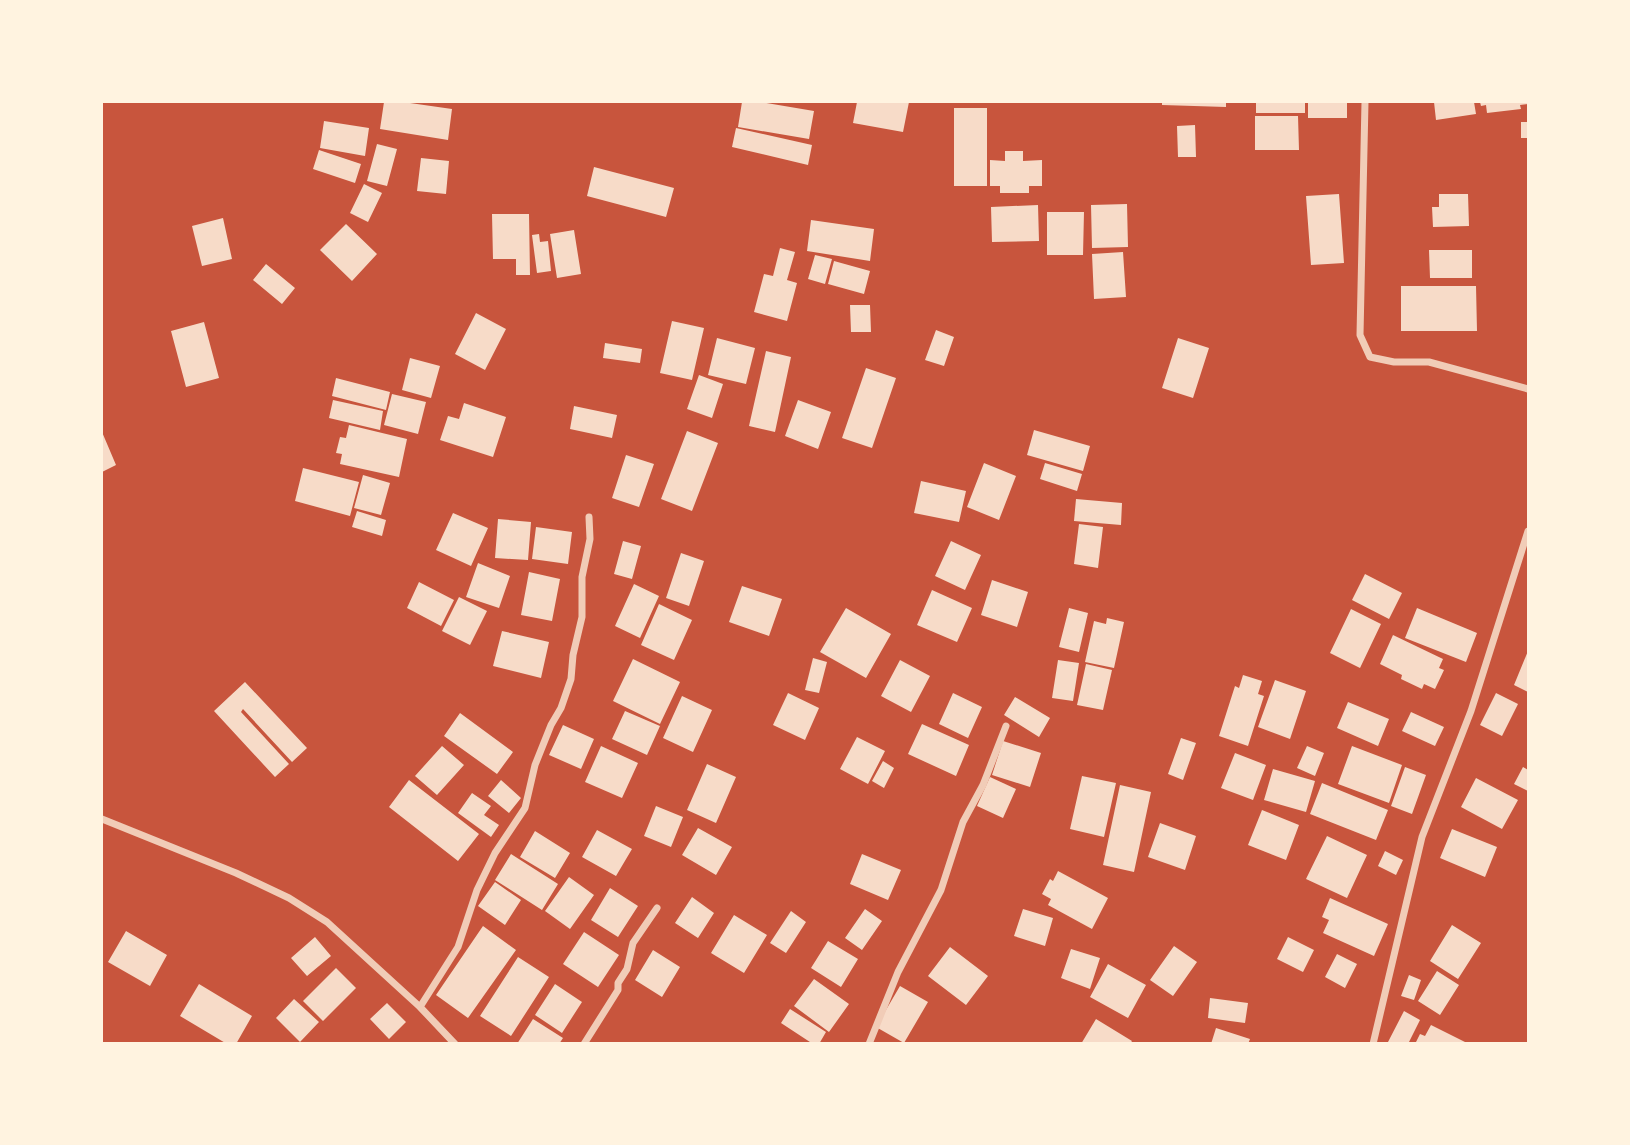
<svg xmlns="http://www.w3.org/2000/svg" width="1630" height="1145" font-family="'Exo 2',sans-serif">
  <style>
    .building { fill: #f7dbc8 }
    .lines { fill: none; stroke-linecap: round; stroke-linejoin: round }
    .minor { stroke: #f1ccb7; stroke-width: 7 }
  </style>
  <rect width="100%" height="100%" fill="#c8553d"/>
  <path class="building" d="M 384,102 L 403,102 L 452,109 L 448,140 L 380,129 Z
    M 742,102 L 761,102 L 814,111 L 809,139 L 738,127 Z
    M 857,102 L 909,102 L 903,132 L 853,123 Z
    M 1162,102 L 1226,102 L 1226,107 L 1162,105 Z
    M 1256,102 L 1305,102 L 1305,113 L 1256,113 Z
    M 1308,102 L 1347,102 L 1347,118 L 1308,118 Z
    M 1434,102 L 1474,102 L 1476,114 L 1436,120 Z
    M 1480,102 L 1528,102 L 1528,104 L 1520,105 L 1521,109 L 1487,113 L 1486,105 L 1481,106 Z
    M 954,108 L 987,108 L 987,186 L 954,186 Z
    M 1255,116 L 1298,116 L 1299,150 L 1255,150 Z
    M 324,121 L 369,128 L 365,156 L 320,148 Z
    M 1521,122 L 1528,122 L 1528,138 L 1521,138 Z
    M 1195,125 L 1196,157 L 1178,157 L 1177,126 Z
    M 736,128 L 812,145 L 808,165 L 732,147 Z
    M 377,144 L 397,149 L 387,186 L 367,181 Z
    M 319,150 L 361,164 L 355,183 L 313,169 Z
    M 1005,151 L 1023,151 L 1023,161 L 1042,160 L 1042,186 L 1029,186 L 1029,193 L 1000,193 L 1000,186 L 990,186 L 990,160 L 1005,161 Z
    M 421,158 L 449,161 L 446,194 L 417,191 Z
    M 594,167 L 674,188 L 666,217 L 587,196 Z
    M 364,184 L 382,193 L 368,222 L 350,213 Z
    M 1339,194 L 1344,263 L 1311,265 L 1306,196 Z
    M 1439,194 L 1468,194 L 1469,226 L 1433,227 L 1432,207 L 1439,207 Z
    M 1127,204 L 1128,247 L 1092,248 L 1091,205 Z
    M 1038,205 L 1039,241 L 992,242 L 991,207 Z
    M 1047,212 L 1084,212 L 1083,255 L 1047,255 Z
    M 492,214 L 529,214 L 530,275 L 516,275 L 516,259 L 493,259 Z
    M 223,218 L 232,259 L 202,266 L 192,226 Z
    M 811,220 L 874,229 L 870,261 L 807,251 Z
    M 346,224 L 377,254 L 352,281 L 320,250 Z
    M 574,230 L 581,274 L 557,278 L 550,234 Z
    M 539,234 L 540,242 L 548,241 L 551,271 L 537,273 L 532,235 Z
    M 780,248 L 795,252 L 787,280 L 797,283 L 787,321 L 754,312 L 764,274 L 773,276 Z
    M 1429,250 L 1472,250 L 1472,278 L 1430,278 Z
    M 1123,252 L 1126,297 L 1094,299 L 1092,254 Z
    M 815,255 L 832,259 L 825,284 L 808,279 Z
    M 834,261 L 870,271 L 864,294 L 828,284 Z
    M 266,264 L 295,288 L 282,304 L 253,280 Z
    M 1401,286 L 1476,286 L 1477,331 L 1401,331 Z
    M 850,305 L 870,305 L 871,332 L 851,332 Z
    M 476,313 L 506,329 L 485,370 L 455,354 Z
    M 672,321 L 704,328 L 692,380 L 660,373 Z
    M 204,322 L 219,378 L 186,387 L 171,331 Z
    M 936,330 L 954,337 L 944,366 L 925,360 Z
    M 717,338 L 755,348 L 746,384 L 708,375 Z
    M 1178,338 L 1209,348 L 1193,398 L 1162,388 Z
    M 605,343 L 642,349 L 640,363 L 603,358 Z
    M 766,351 L 791,357 L 775,432 L 749,426 Z
    M 410,358 L 440,366 L 431,398 L 402,390 Z
    M 866,368 L 896,378 L 872,448 L 842,438 Z
    M 699,375 L 723,384 L 712,418 L 687,409 Z
    M 336,378 L 390,392 L 386,410 L 332,396 Z
    M 392,394 L 426,402 L 418,434 L 384,425 Z
    M 333,400 L 383,411 L 380,430 L 329,418 Z
    M 798,400 L 831,412 L 818,449 L 785,436 Z
    M 464,403 L 506,417 L 493,457 L 440,440 L 448,416 L 459,419 Z
    M 574,406 L 617,415 L 612,438 L 570,429 Z
    M 349,425 L 407,439 L 399,477 L 340,464 L 342,454 L 336,453 L 340,437 L 346,438 Z
    M 1034,430 L 1090,446 L 1083,471 L 1027,455 Z
    M 687,431 L 718,443 L 692,511 L 661,499 Z
    M 102,432 L 116,465 L 102,472 Z
    M 626,455 L 654,464 L 639,507 L 612,498 Z
    M 984,463 L 1016,476 L 999,520 L 967,507 Z
    M 1045,463 L 1082,474 L 1077,491 L 1040,479 Z
    M 303,468 L 359,482 L 350,516 L 295,501 Z
    M 363,475 L 390,483 L 381,515 L 354,508 Z
    M 921,481 L 966,491 L 959,522 L 914,513 Z
    M 1076,499 L 1122,503 L 1121,525 L 1074,521 Z
    M 357,511 L 386,520 L 382,536 L 352,527 Z
    M 453,513 L 488,528 L 471,566 L 436,550 Z
    M 498,519 L 531,522 L 528,560 L 495,558 Z
    M 1079,524 L 1103,527 L 1098,568 L 1074,564 Z
    M 536,527 L 572,532 L 568,564 L 532,559 Z
    M 623,541 L 641,546 L 632,579 L 614,574 Z
    M 951,541 L 981,555 L 965,590 L 935,576 Z
    M 681,553 L 704,561 L 689,606 L 666,598 Z
    M 478,563 L 510,576 L 499,608 L 466,597 Z
    M 529,572 L 560,579 L 552,621 L 521,615 Z
    M 1365,574 L 1402,593 L 1389,619 L 1352,600 Z
    M 992,580 L 1028,592 L 1017,627 L 981,615 Z
    M 419,582 L 454,600 L 441,626 L 407,608 Z
    M 634,584 L 659,596 L 640,638 L 615,626 Z
    M 742,586 L 782,599 L 769,636 L 729,622 Z
    M 932,590 L 972,608 L 957,642 L 917,625 Z
    M 459,597 L 487,611 L 470,645 L 442,631 Z
    M 659,604 L 692,620 L 674,660 L 641,645 Z
    M 846,608 L 891,634 L 866,678 L 820,652 Z
    M 1069,608 L 1088,613 L 1079,652 L 1059,647 Z
    M 1417,608 L 1477,633 L 1466,662 L 1405,638 Z
    M 1351,609 L 1381,624 L 1360,668 L 1330,653 Z
    M 1107,618 L 1124,622 L 1114,668 L 1085,662 L 1094,621 L 1106,624 Z
    M 502,631 L 549,642 L 541,678 L 493,666 Z
    M 1393,635 L 1443,659 L 1439,668 L 1444,670 L 1435,689 L 1424,684 L 1422,689 L 1401,679 L 1402,675 L 1380,664 Z
    M 1528,651 L 1528,692 L 1514,685 Z
    M 813,658 L 827,662 L 819,693 L 805,690 Z
    M 633,659 L 680,682 L 660,724 L 613,701 Z
    M 900,660 L 930,676 L 911,712 L 881,696 Z
    M 1058,660 L 1079,663 L 1073,701 L 1052,698 Z
    M 1086,664 L 1112,670 L 1103,710 L 1077,705 Z
    M 1243,675 L 1262,681 L 1258,694 L 1264,696 L 1248,746 L 1219,736 L 1235,686 L 1239,688 Z
    M 1275,680 L 1306,691 L 1290,739 L 1258,727 Z
    M 245,682 L 307,748 L 292,762 L 243,709 L 241,712 L 289,764 L 275,777 L 214,711 Z
    M 788,693 L 819,708 L 805,740 L 773,725 Z
    M 953,693 L 982,707 L 968,738 L 939,724 Z
    M 1496,693 L 1518,704 L 1502,736 L 1480,725 Z
    M 682,696 L 712,710 L 693,752 L 663,738 Z
    M 1015,697 L 1050,718 L 1039,737 L 1004,715 Z
    M 1348,702 L 1389,719 L 1378,746 L 1337,728 Z
    M 625,711 L 660,726 L 647,755 L 612,739 Z
    M 1411,712 L 1444,727 L 1435,746 L 1402,731 Z
    M 460,713 L 513,752 L 497,774 L 444,736 Z
    M 922,724 L 969,745 L 956,776 L 908,754 Z
    M 563,725 L 594,739 L 581,769 L 549,755 Z
    M 857,737 L 885,751 L 868,784 L 840,769 Z
    M 1181,738 L 1196,743 L 1183,780 L 1168,774 Z
    M 1003,741 L 1041,753 L 1030,787 L 992,775 Z
    M 442,746 L 464,765 L 437,795 L 415,776 Z
    M 601,746 L 638,763 L 622,798 L 585,782 Z
    M 1307,746 L 1324,753 L 1315,776 L 1297,768 Z
    M 1352,746 L 1402,765 L 1389,803 L 1338,784 Z
    M 1235,753 L 1266,765 L 1253,800 L 1221,788 Z
    M 883,761 L 894,768 L 884,788 L 872,781 Z
    M 707,764 L 736,777 L 716,823 L 687,810 Z
    M 1405,767 L 1426,775 L 1412,814 L 1391,806 Z
    M 1523,767 L 1528,770 L 1528,791 L 1514,784 Z
    M 1273,769 L 1315,781 L 1306,812 L 1264,800 Z
    M 1082,776 L 1116,783 L 1104,837 L 1070,829 Z
    M 990,777 L 1016,789 L 1003,818 L 977,806 Z
    M 1476,778 L 1518,800 L 1502,829 L 1461,807 Z
    M 409,780 L 479,834 L 458,861 L 389,807 Z
    M 501,780 L 521,798 L 509,813 L 488,796 Z
    M 1322,783 L 1388,810 L 1376,840 L 1310,814 Z
    M 1120,785 L 1151,792 L 1134,872 L 1103,865 Z
    M 472,793 L 491,806 L 484,815 L 499,825 L 491,837 L 458,813 Z
    M 656,806 L 683,817 L 671,847 L 644,836 Z
    M 1262,810 L 1299,825 L 1286,860 L 1248,845 Z
    M 1160,823 L 1196,836 L 1185,870 L 1148,857 Z
    M 698,828 L 732,847 L 716,875 L 682,855 Z
    M 1452,829 L 1497,847 L 1485,877 L 1440,858 Z
    M 597,830 L 632,849 L 616,876 L 582,857 Z
    M 535,831 L 570,853 L 555,878 L 520,857 Z
    M 1327,836 L 1367,855 L 1347,898 L 1306,879 Z
    M 1385,851 L 1403,860 L 1396,875 L 1378,866 Z
    M 511,854 L 558,884 L 542,910 L 495,880 Z
    M 862,854 L 901,870 L 888,900 L 850,884 Z
    M 1058,871 L 1108,898 L 1092,929 L 1048,905 L 1051,899 L 1042,894 L 1050,879 L 1053,881 Z
    M 569,877 L 594,895 L 570,929 L 545,911 Z
    M 495,882 L 521,900 L 505,925 L 478,906 Z
    M 610,888 L 638,906 L 618,937 L 591,920 Z
    M 692,897 L 714,913 L 698,938 L 675,923 Z
    M 1330,898 L 1388,924 L 1374,956 L 1323,933 L 1329,920 L 1322,917 Z
    M 865,909 L 882,921 L 862,950 L 845,938 Z
    M 1023,909 L 1053,918 L 1045,946 L 1014,936 Z
    M 791,911 L 806,922 L 786,953 L 770,943 Z
    M 734,915 L 767,935 L 744,973 L 711,953 Z
    M 1452,925 L 1481,943 L 1458,979 L 1430,961 Z
    M 483,926 L 516,950 L 468,1018 L 436,995 Z
    M 126,931 L 167,955 L 150,986 L 108,962 Z
    M 584,932 L 619,955 L 598,987 L 563,964 Z
    M 315,937 L 331,956 L 307,976 L 291,958 Z
    M 1288,937 L 1314,950 L 1303,972 L 1277,959 Z
    M 828,941 L 858,959 L 841,987 L 811,968 Z
    M 1174,946 L 1197,962 L 1173,996 L 1150,980 Z
    M 950,947 L 988,976 L 966,1005 L 928,976 Z
    M 1071,949 L 1100,958 L 1090,989 L 1061,978 Z
    M 653,950 L 680,967 L 662,997 L 635,980 Z
    M 1337,954 L 1357,964 L 1345,988 L 1325,977 Z
    M 518,957 L 549,977 L 511,1036 L 480,1016 Z
    M 1108,964 L 1146,985 L 1128,1018 L 1090,997 Z
    M 336,968 L 356,988 L 323,1021 L 303,1001 Z
    M 1437,971 L 1459,985 L 1440,1015 L 1418,1001 Z
    M 1409,975 L 1421,980 L 1414,1000 L 1401,996 Z
    M 814,979 L 849,1004 L 829,1032 L 794,1006 Z
    M 199,984 L 252,1016 L 236,1044 L 227,1044 L 180,1016 Z
    M 555,984 L 582,1002 L 562,1033 L 535,1015 Z
    M 900,986 L 928,1002 L 904,1043 L 876,1027 Z
    M 1210,998 L 1248,1003 L 1245,1023 L 1208,1018 Z
    M 294,999 L 319,1022 L 300,1042 L 276,1018 Z
    M 387,1003 L 406,1022 L 389,1039 L 370,1019 Z
    M 790,1009 L 826,1032 L 819,1044 L 813,1044 L 781,1023 Z
    M 1404,1011 L 1420,1020 L 1408,1044 L 1391,1044 L 1388,1042 Z
    M 533,1019 L 563,1038 L 559,1044 L 517,1044 Z
    M 1096,1019 L 1132,1041 L 1130,1044 L 1081,1044 Z
    M 1431,1025 L 1469,1044 L 1415,1044 L 1420,1034 L 1425,1036 Z
    M 1216,1028 L 1250,1039 L 1248,1044 L 1211,1044 Z"/>
  <g class="lines">
    <path class="minor" d="M 1365,102 L 1360,335 L 1370,357 L 1394,362 L 1429,362 L 1528,389
      M 102,819 L 236,873 L 289,898 L 327,922 L 420,1007 L 455,1044
      M 420,1007 L 458,947 L 477,890 L 495,853 L 525,808 L 535,765 L 551,725 L 561,708 L 571,679 L 573,655 L 582,617 L 582,577 L 590,539 L 589,517
      M 584,1044 L 618,990 L 618,983 L 627,969 L 633,943 L 657,908
      M 869,1044 L 898,972 L 941,890 L 963,822 L 983,785 L 1006,726
      M 1373,1044 L 1422,837 L 1471,711 L 1528,531"/>
  </g>
  <rect width="1630" height="1145" fill="none" stroke="#fff3e0" stroke-width="206"/>
</svg>
